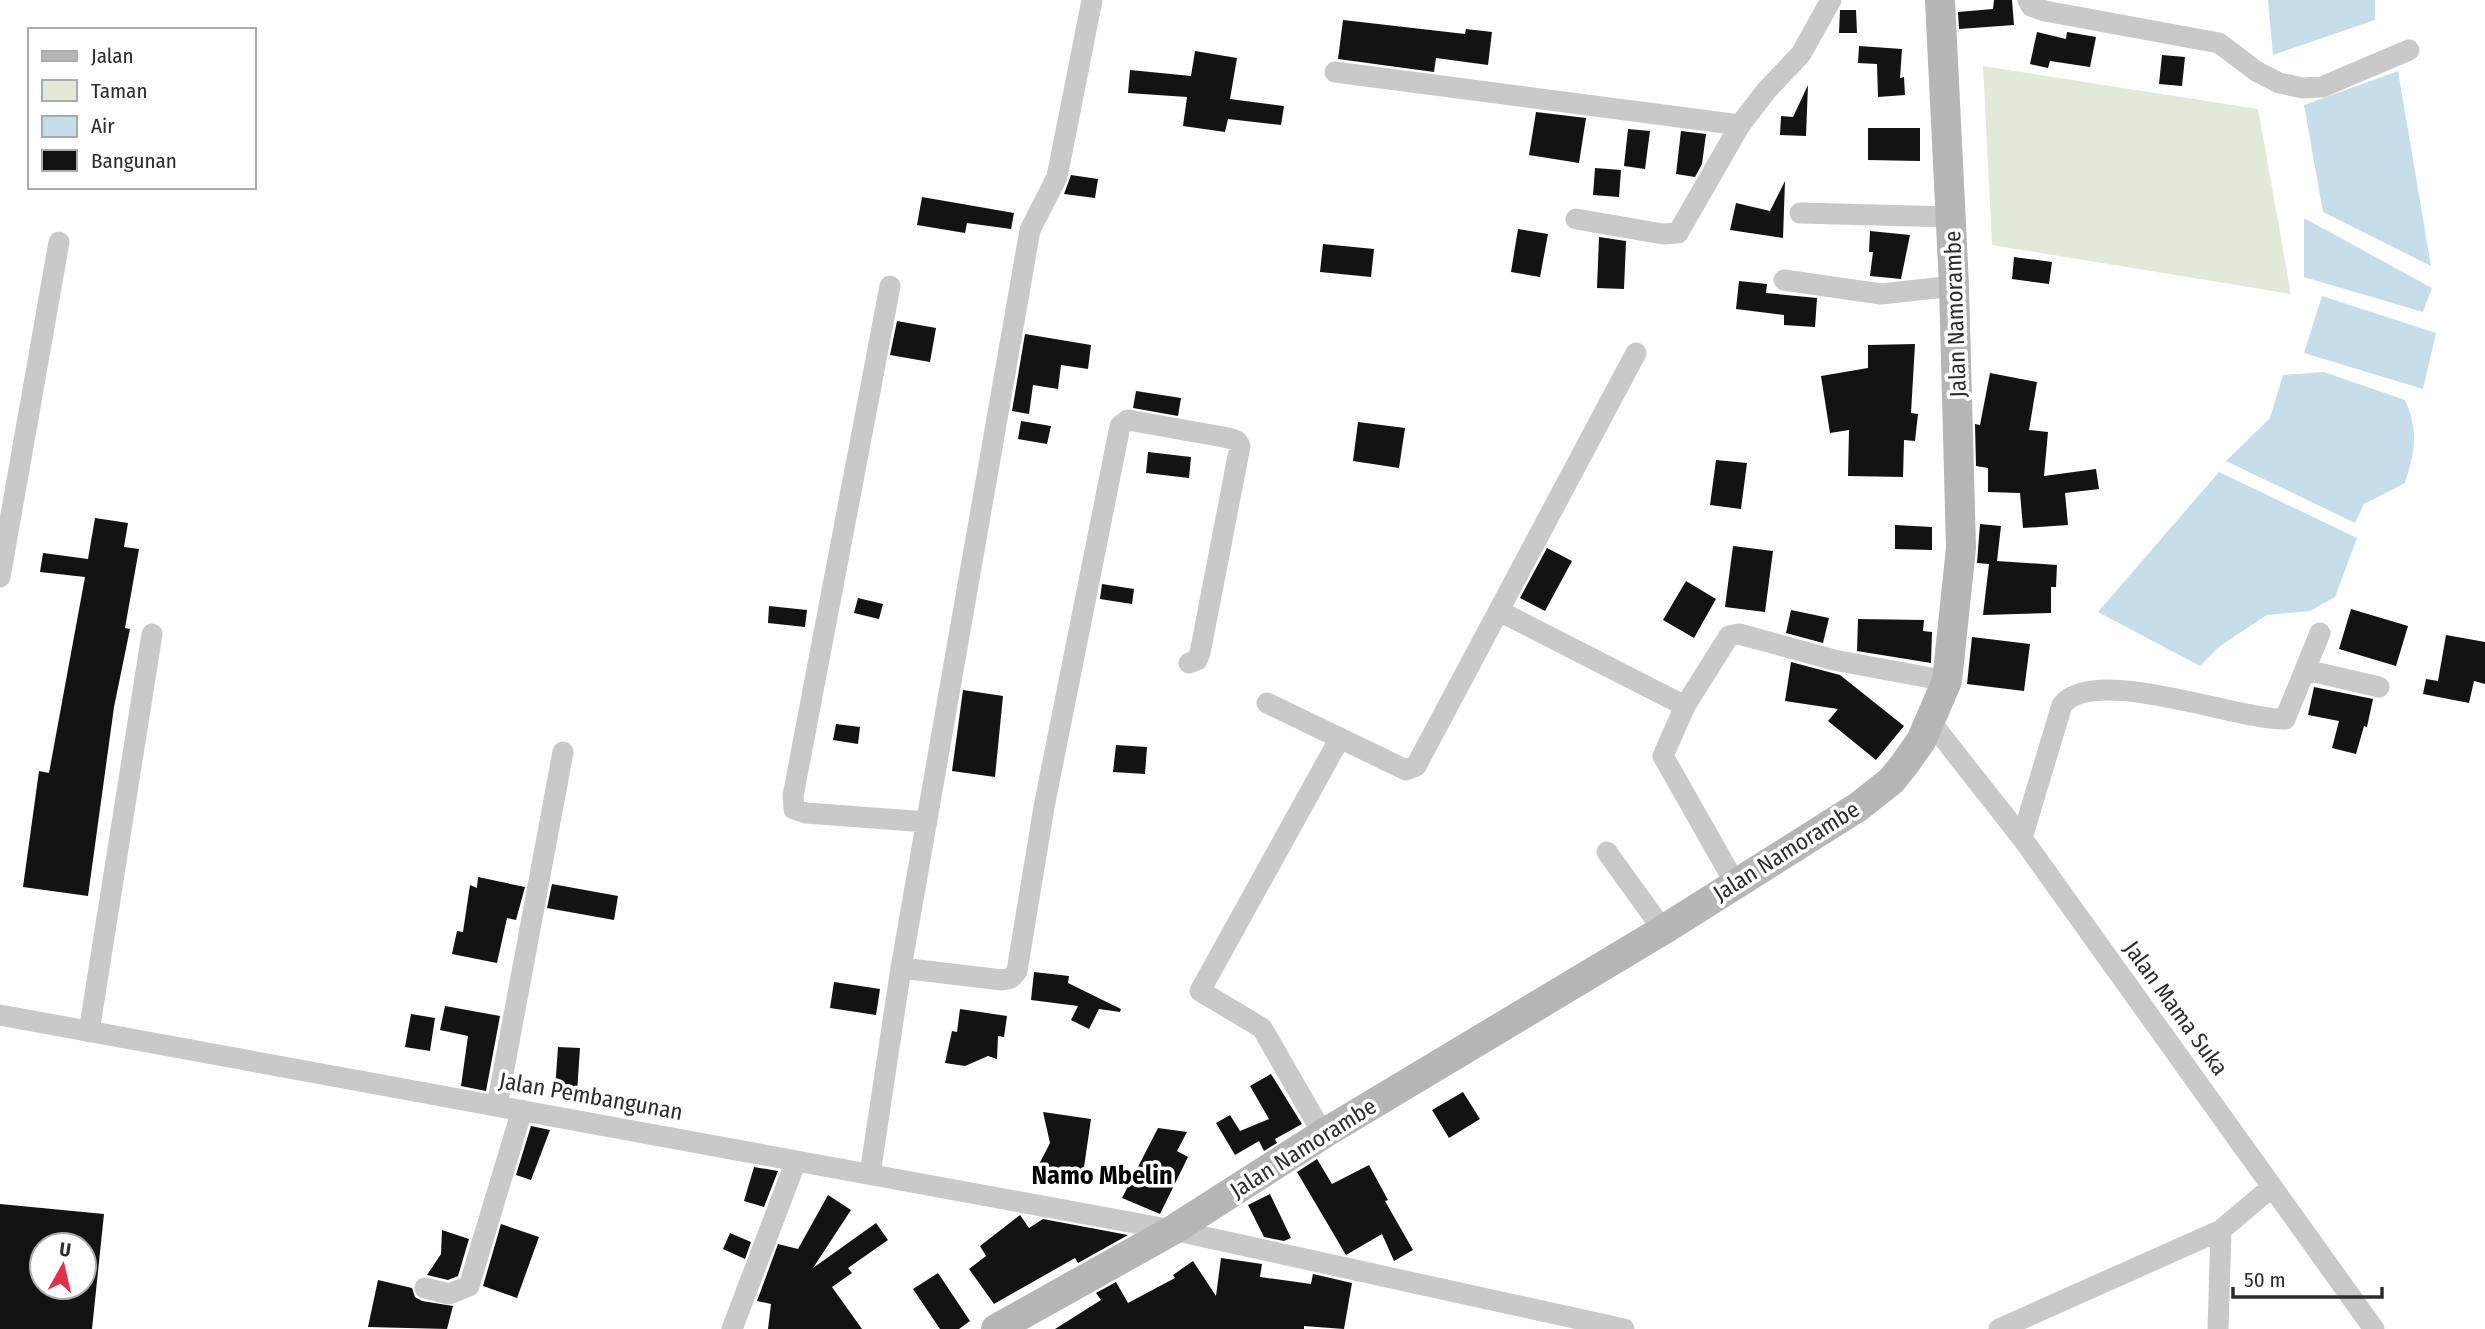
<svg xmlns="http://www.w3.org/2000/svg" width="2485" height="1329" font-family="'Fira Sans Condensed',sans-serif">
  <style>
    .green { fill: #e3e9d9 }
    .water { fill: #c5dee9 }
    .building { fill: #131313; fill-rule: evenodd }
    .lines { fill: none; stroke-linecap: round; stroke-linejoin: round }
    .street { stroke: #c9c9c9; stroke-width: 21 }
    .secondary { stroke: #b6b6b6; stroke-width: 30 }
    .labels { text-anchor: middle; stroke-width: 7; stroke-linejoin: round; paint-order: stroke }
    .street-label { font-size: 23px; fill: #2c2c2c; stroke: #fff }
    .quarter-label { font-size: 26px; font-weight: bold; fill: #000; stroke: #fff }
  </style>
  <rect width="100%" height="100%" fill="#fff"/>
  <path class="green" d="M 1983,66 L 2258,109 L 2291,294 L 1992,245 Z"/>
  <path class="water" d="M 2268,0 L 2375,0 L 2375,20 L 2273,55 Z
    M 2398,71 L 2431,266 L 2323,212 L 2304,105 Z
    M 2304,218 L 2432,288 L 2423,312 L 2304,277 Z
    M 2322,296 L 2436,333 L 2423,389 L 2304,353 Z
    M 2324,372 L 2405,400 C 2419,432 2415,450 2405,483 L 2364,504 L 2355,523 L 2226,461 L 2270,418 L 2283,375 Z
    M 2219,472 L 2357,538 L 2335,597 L 2310,611 L 2267,615 L 2220,646 L 2200,666 L 2098,612 Z"/>
  <path class="building" d="M 1994,0 L 2012,0 L 2014,25 L 1959,29 L 1958,12 L 1993,9 Z
    M 1840,10 L 1856,10 L 1857,33 L 1839,33 Z
    M 1343,20 L 1465,34 L 1466,29 L 1492,32 L 1488,65 L 1436,58 L 1434,72 L 1338,59 Z
    M 2037,32 L 2066,39 L 2067,32 L 2096,37 L 2090,67 L 2050,61 L 2048,68 L 2030,64 Z
    M 1859,46 L 1902,49 L 1900,78 L 1904,77 L 1905,95 L 1878,97 L 1877,64 L 1858,63 Z
    M 1195,51 L 1237,58 L 1230,99 L 1284,106 L 1281,125 L 1228,119 L 1225,132 L 1183,126 L 1187,97 L 1128,93 L 1130,70 L 1191,76 Z
    M 2162,55 L 2185,57 L 2182,86 L 2159,84 Z
    M 1808,85 L 1806,136 L 1780,135 L 1781,116 L 1793,117 Z
    M 1536,112 L 1586,118 L 1579,163 L 1529,155 Z
    M 1868,128 L 1920,128 L 1920,161 L 1868,160 Z
    M 1628,129 L 1650,131 L 1645,169 L 1624,166 Z
    M 1681,131 L 1706,134 L 1702,164 L 1695,177 L 1676,174 Z
    M 1595,168 L 1621,170 L 1619,197 L 1593,195 Z
    M 1071,175 L 1098,179 L 1095,198 L 1064,194 Z
    M 1785,181 L 1783,238 L 1730,230 L 1736,203 L 1770,211 Z
    M 922,197 L 1014,213 L 1011,229 L 967,223 L 965,233 L 917,225 Z
    M 1518,229 L 1548,234 L 1540,277 L 1511,272 Z
    M 1870,231 L 1910,235 L 1901,279 L 1870,276 L 1873,252 L 1869,252 Z
    M 1599,237 L 1626,241 L 1624,289 L 1597,288 Z
    M 1323,244 L 1374,249 L 1371,277 L 1320,272 Z
    M 2014,257 L 2052,262 L 2049,284 L 2012,279 Z
    M 1739,281 L 1767,284 L 1766,293 L 1817,298 L 1815,327 L 1784,325 L 1784,315 L 1736,309 Z
    M 897,321 L 936,328 L 930,362 L 890,355 Z
    M 1025,334 L 1091,345 L 1088,369 L 1061,365 L 1058,389 L 1033,385 L 1029,414 L 1012,411 Z
    M 1915,344 L 1911,413 L 1918,414 L 1915,441 L 1904,440 L 1903,477 L 1848,476 L 1849,430 L 1830,433 L 1821,376 L 1868,368 L 1868,345 Z
    M 1990,373 L 2037,382 L 2029,430 L 2048,432 L 2044,476 L 2096,469 L 2099,489 L 2065,493 L 2068,525 L 2023,528 L 2020,493 L 1988,492 L 1988,468 L 1976,466 L 1975,424 L 1980,425 Z
    M 1136,391 L 1181,398 L 1178,416 L 1133,408 Z
    M 1021,421 L 1051,426 L 1047,444 L 1018,439 Z
    M 1358,422 L 1405,428 L 1399,468 L 1353,461 Z
    M 1148,452 L 1191,457 L 1189,478 L 1146,473 Z
    M 1716,460 L 1747,463 L 1741,509 L 1710,505 Z
    M 95,518 L 128,523 L 124,547 L 139,549 L 125,628 L 130,629 L 114,707 L 88,896 L 23,887 L 39,771 L 49,773 L 85,577 L 40,572 L 43,553 L 88,559 Z
    M 1980,524 L 2001,526 L 1997,561 L 2057,565 L 2056,587 L 2051,587 L 2051,613 L 1983,615 L 1989,564 L 1977,563 Z
    M 1895,525 L 1932,527 L 1932,550 L 1895,549 Z
    M 1733,546 L 1773,551 L 1765,612 L 1725,607 Z
    M 1547,548 L 1572,561 L 1545,611 L 1520,598 Z
    M 1686,581 L 1716,599 L 1694,638 L 1663,620 Z
    M 1102,584 L 1134,589 L 1132,604 L 1100,599 Z
    M 858,598 L 883,604 L 879,619 L 854,613 Z
    M 769,606 L 807,610 L 805,627 L 768,623 Z
    M 2351,609 L 2408,626 L 2396,666 L 2339,649 Z
    M 1791,610 L 1829,618 L 1823,643 L 1786,633 Z
    M 1858,619 L 1924,620 L 1923,631 L 1932,632 L 1931,663 L 1857,651 Z
    M 2446,635 L 2485,642 L 2485,684 L 2474,681 L 2469,703 L 2423,694 L 2426,679 L 2438,681 Z
    M 1972,637 L 2030,644 L 2024,691 L 1967,684 Z
    M 1791,662 L 1840,675 L 1904,726 L 1876,760 L 1828,721 L 1838,709 L 1785,701 Z
    M 2314,687 L 2373,699 L 2367,727 L 2364,726 L 2356,754 L 2332,748 L 2339,721 L 2308,715 Z
    M 963,690 L 1003,696 L 995,777 L 952,771 Z
    M 836,724 L 860,727 L 858,744 L 833,740 Z
    M 1116,745 L 1147,747 L 1145,774 L 1113,772 Z
    M 478,877 L 525,887 L 516,920 L 507,918 L 497,963 L 452,954 L 457,931 L 463,932 L 470,885 L 477,888 Z
    M 552,884 L 618,896 L 614,920 L 547,908 Z
    M 1034,972 L 1069,976 L 1068,983 L 1121,1009 L 1120,1012 L 1099,1009 L 1089,1029 L 1071,1020 L 1078,1006 L 1031,1000 Z
    M 834,982 L 880,989 L 876,1015 L 830,1008 Z
    M 445,1006 L 500,1016 L 486,1091 L 461,1086 L 468,1036 L 440,1030 Z
    M 960,1009 L 1007,1016 L 1004,1037 L 998,1036 L 997,1059 L 988,1056 L 965,1066 L 945,1063 L 952,1031 L 957,1032 Z
    M 411,1014 L 435,1018 L 430,1051 L 405,1047 Z
    M 558,1047 L 580,1048 L 577,1092 L 555,1090 Z
    M 1271,1074 L 1302,1124 L 1275,1139 L 1277,1143 L 1264,1151 L 1259,1141 L 1235,1155 L 1216,1123 L 1230,1115 L 1240,1131 L 1269,1119 L 1250,1086 Z
    M 1463,1092 L 1480,1119 L 1449,1138 L 1432,1110 Z
    M 1043,1112 L 1091,1119 L 1082,1181 L 1034,1174 L 1050,1143 Z
    M 531,1126 L 550,1130 L 531,1180 L 516,1175 Z
    M 1158,1128 L 1187,1132 L 1177,1151 L 1188,1157 L 1160,1214 L 1122,1198 Z
    M 1317,1159 L 1332,1184 L 1369,1165 L 1388,1200 L 1385,1201 L 1413,1250 L 1394,1261 L 1382,1234 L 1346,1255 L 1297,1172 Z
    M 754,1167 L 778,1171 L 764,1207 L 744,1201 Z
    M 1270,1194 L 1291,1238 L 1284,1241 L 1264,1237 L 1248,1205 Z
    M 828,1195 L 851,1210 L 813,1268 L 876,1223 L 888,1240 L 848,1268 L 852,1273 L 832,1287 L 862,1329 L 768,1329 L 771,1304 L 757,1301 L 778,1244 L 798,1249 Z
    M 0,1204 L 104,1214 L 92,1329 L 0,1329 ZM 42,1245 L 84,1245 L 84,1287 L 42,1287 Z
    M 1020,1215 L 1029,1228 L 1043,1219 L 1128,1235 L 1078,1263 L 1075,1258 L 994,1304 L 969,1269 L 986,1256 L 980,1246 Z
    M 501,1224 L 539,1237 L 517,1298 L 483,1286 Z
    M 442,1230 L 469,1239 L 458,1276 L 448,1280 L 427,1275 L 441,1254 Z
    M 730,1233 L 751,1242 L 745,1259 L 723,1249 Z
    M 1221,1258 L 1262,1264 L 1260,1277 L 1311,1284 L 1313,1274 L 1352,1283 L 1344,1329 L 1304,1326 L 1304,1329 L 1055,1329 L 1101,1300 L 1096,1293 L 1116,1282 L 1128,1303 L 1175,1278 L 1173,1275 L 1193,1261 L 1216,1296 Z
    M 938,1273 L 970,1321 L 959,1329 L 940,1329 L 913,1289 Z
    M 378,1280 L 412,1288 L 415,1297 L 422,1301 L 453,1306 L 447,1329 L 368,1327 Z"/>
  <g class="lines">
    <path class="street" d="M 2028,0 L 2031,6 L 2045,11 L 2219,43 L 2256,71 L 2279,83 L 2303,88 L 2322,87 L 2409,50
      M 1335,72 L 1740,125 L 1766,91 L 1801,54 L 1831,0
      M 1800,213 L 1952,217
      M 1576,219 L 1663,234 L 1678,233 L 1740,125
      M 1784,280 L 1881,294 L 1954,286
      M 890,286 L 793,796 L 794,809 L 806,813 L 927,822
      M 0,577 L 59,242
      M 1499,611 L 1685,706
      M 2306,670 L 2379,687
      M 1267,703 L 1406,770 L 1416,766 L 1636,353
      M 1930,721 L 2022,838 L 2374,1329
      M 2022,838 L 2062,705 C 2094,664 2236,720 2285,719 L 2320,633
      M 1607,852 L 1663,930
      M 1735,883 L 1663,756 L 1685,706 L 1729,636 L 1739,634 L 1834,660 L 1947,681
      M 901,968 L 1002,980 L 1011,978 L 1017,971 L 1044,807 L 1120,426 L 1128,420 L 1229,438 L 1237,441 L 1240,446 L 1200,653 L 1197,660 L 1189,663
      M 0,1015 L 1173,1230 L 1624,1329
      M 89,1032 L 152,634
      M 497,1106 L 563,752
      M 1323,1134 L 1262,1028 L 1200,991 L 1340,738
      M 870,1174 L 901,968 L 1030,230 L 1057,177 L 1092,0
      M 425,1288 L 449,1294 L 469,1286 L 522,1110
      M 732,1329 L 796,1161
      M 1999,1329 L 2221,1230
      M 2218,1329 L 2221,1230 L 2272,1187"/>
    <path class="secondary" d="M 996,1329 L 1173,1230 L 1323,1134 L 1663,930 L 1858,807 L 1891,781 L 1904,765 L 1921,741 L 1947,681 L 1961,548 L 1954,286 L 1940,0"/>
  </g>
  <g class="labels">
    <g class="street-label">
      <text transform="translate(1955 314) rotate(-92)" y="8">Jalan Namorambe</text>
      <text transform="translate(1786 851) rotate(-32)" y="8">Jalan Namorambe</text>
      <text transform="translate(2176 1008) rotate(54)" y="8">Jalan Mama Suka</text>
      <text transform="translate(591 1096) rotate(10)" y="8">Jalan Pembangunan</text>
      <text transform="translate(1303 1148) rotate(-32)" y="8">Jalan Namorambe</text>
    </g>
    <g class="quarter-label">
      <text x="1102" y="1184">Namo Mbelin</text>
    </g>
  </g>
  <rect x="28" y="28" width="228" height="161" fill="#ffffff" stroke="#ababab" stroke-width="2"/>
  <rect x="42" y="51" width="35" height="10" fill="#b6b6b6" stroke="#ababab" stroke-width="2"/>
  <text x="91" y="63" font-size="21" fill="#2c2c2c">Jalan</text>
  <rect x="42" y="80" width="35" height="21" fill="#e3e9d9" stroke="#ababab" stroke-width="2"/>
  <text x="91" y="98" font-size="21" fill="#2c2c2c">Taman</text>
  <rect x="42" y="116" width="35" height="21" fill="#c5dee9" stroke="#ababab" stroke-width="2"/>
  <text x="91" y="133" font-size="21" fill="#2c2c2c">Air</text>
  <rect x="42" y="150" width="35" height="21" fill="#131313" stroke="#ababab" stroke-width="2"/>
  <text x="91" y="168" font-size="21" fill="#2c2c2c">Bangunan</text>
  <g transform="translate(63 1266) rotate(8)"><circle r="33" fill="#ffffff" stroke="#ababab" stroke-width="2"/>
  <path d="M0-5L12 26L0 18L-12 26Z" fill="#df314b"/>
  <text y="-10" font-size="19" font-weight="bold" text-anchor="middle" fill="#2c2c2c">U</text>
  </g>
  <path d="M2233 1287v10h149v-10" fill="none" stroke="#2c2c2c" stroke-width="3.5"/>
  <text x="2244" y="1287" font-size="21" fill="#2c2c2c" stroke="#ffffff" stroke-width="5" paint-order="stroke">50 m</text>
</svg>
